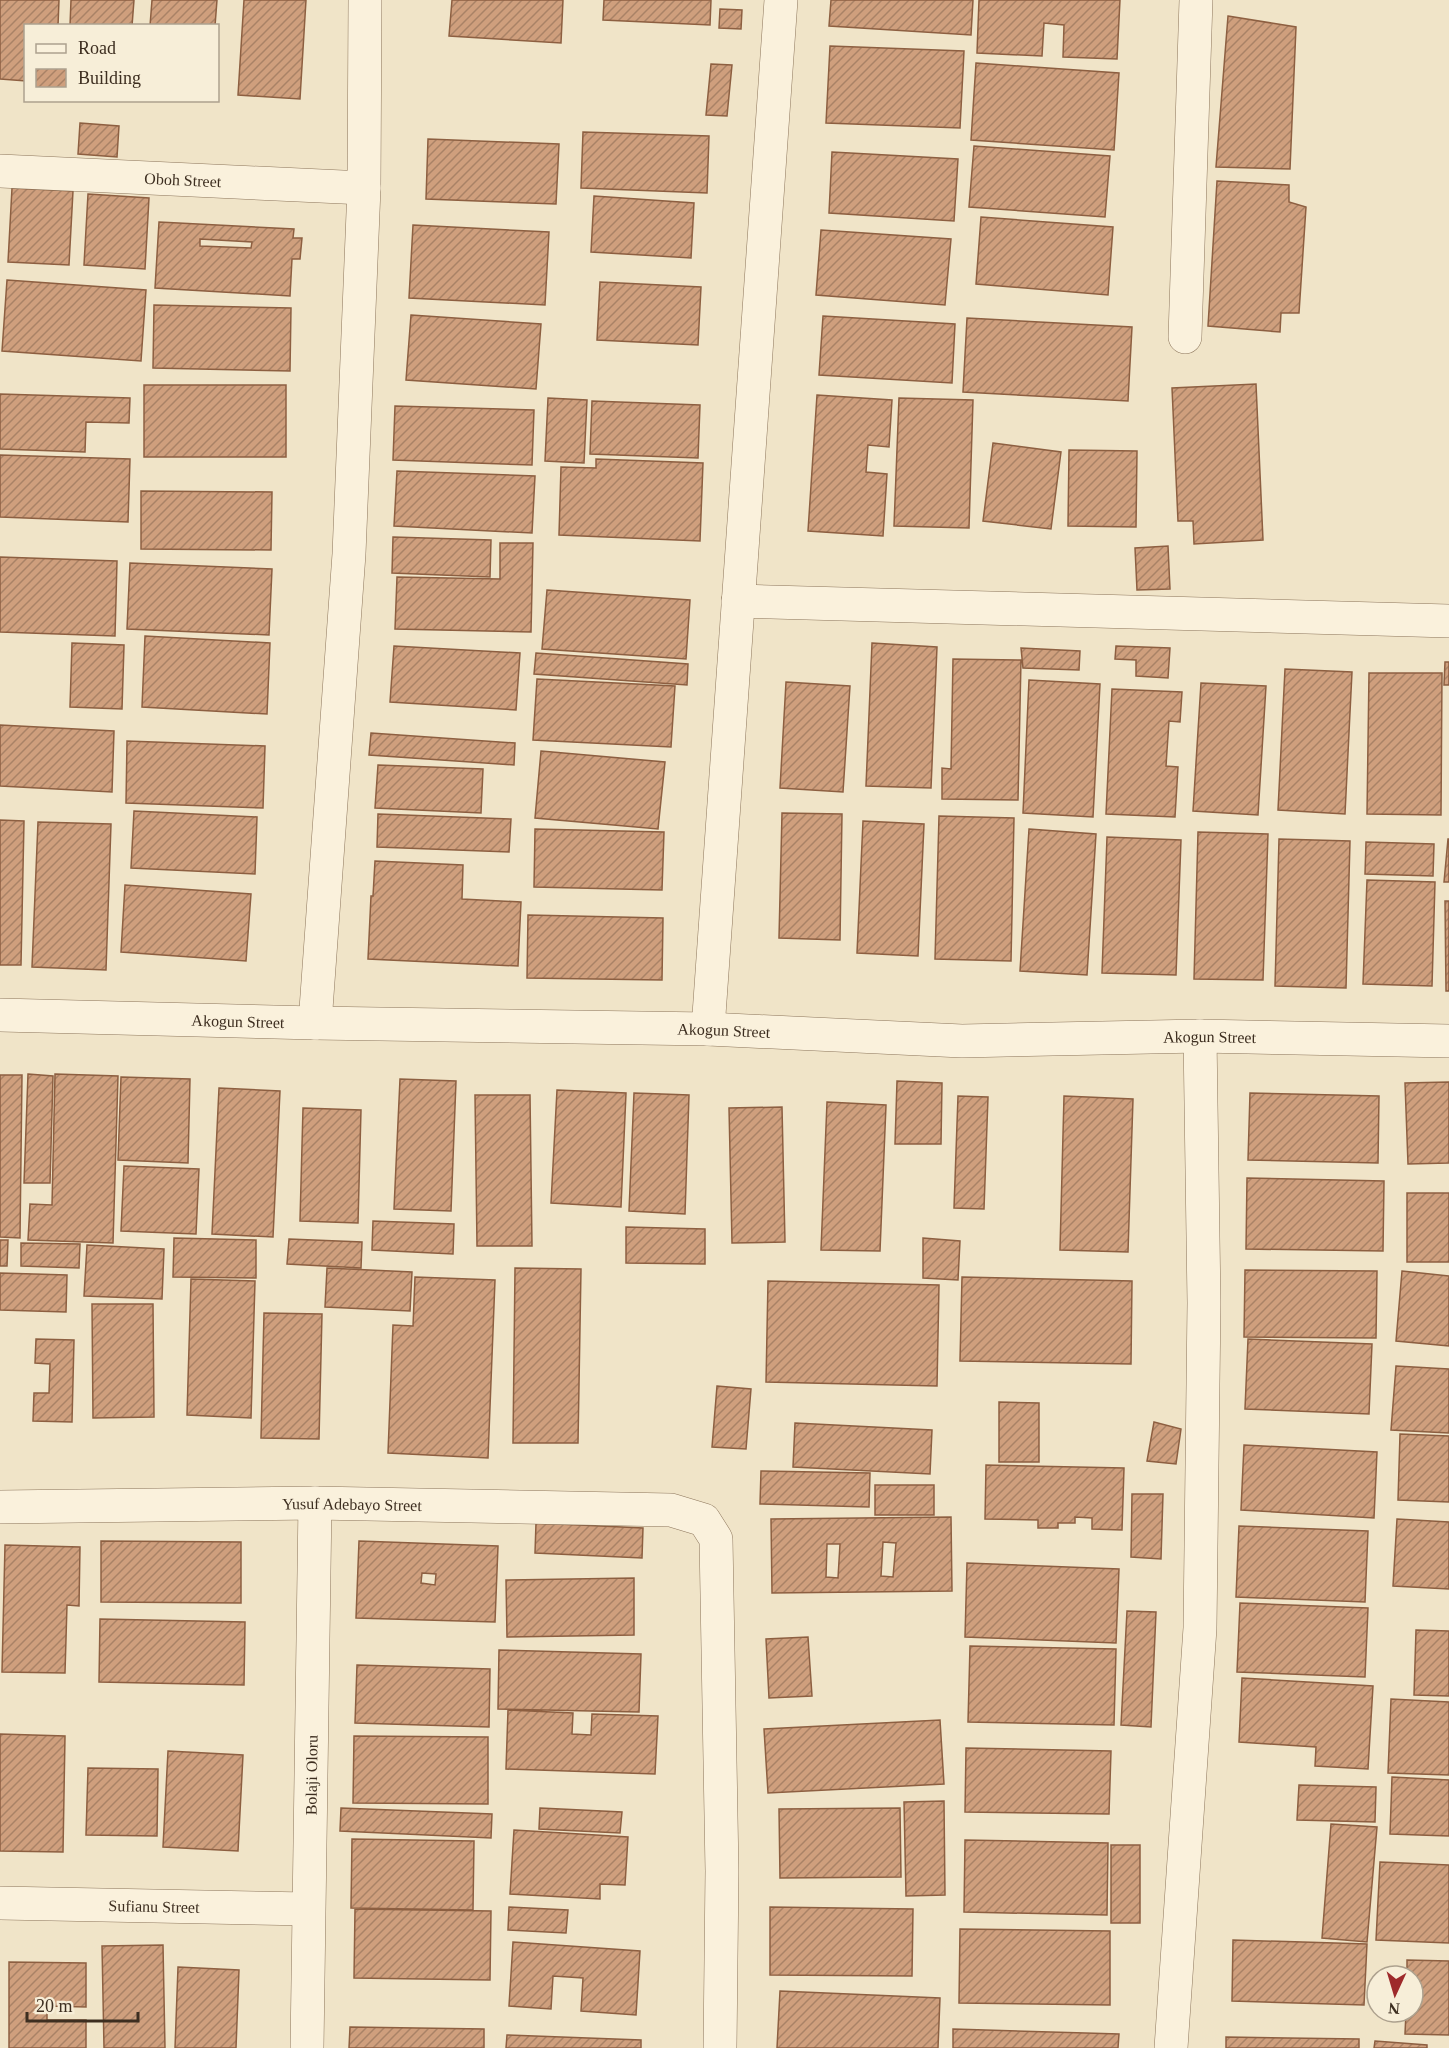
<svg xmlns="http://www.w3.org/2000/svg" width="1449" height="2048" font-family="'Times New Roman',serif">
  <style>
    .building { fill: url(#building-hatch); stroke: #8d5f41; stroke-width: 1.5; fill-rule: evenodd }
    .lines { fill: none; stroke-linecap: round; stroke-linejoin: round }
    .street-casing { stroke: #8d765c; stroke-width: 34 }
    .street { stroke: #faf1dc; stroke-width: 33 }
    .labels { text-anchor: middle; stroke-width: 4.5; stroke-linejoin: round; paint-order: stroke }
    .street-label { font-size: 16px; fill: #3d2e20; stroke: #f7eed8 }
  </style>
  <defs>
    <pattern id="building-hatch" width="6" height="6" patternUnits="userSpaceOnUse" patternTransform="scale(1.5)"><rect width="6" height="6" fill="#cf9f7d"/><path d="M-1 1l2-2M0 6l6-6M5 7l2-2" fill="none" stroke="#a98266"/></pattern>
  </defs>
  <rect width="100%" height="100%" fill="#f0e4c8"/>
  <path class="building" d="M 0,0 L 59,0 L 58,26 L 26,26 L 26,81 L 0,79 Z
    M 71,0 L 134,0 L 132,26 L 70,26 Z
    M 152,0 L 217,0 L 215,26 L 150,26 Z
    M 244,0 L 306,0 L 300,99 L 238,95 Z
    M 452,0 L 563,0 L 561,43 L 449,36 Z
    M 604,0 L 711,0 L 710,25 L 603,20 Z
    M 831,0 L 973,0 L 971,35 L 829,26 Z
    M 979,0 L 1120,0 L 1117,59 L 1063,57 L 1064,25 L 1044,23 L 1042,56 L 977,53 Z
    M 720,9 L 742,10 L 741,29 L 719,28 Z
    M 1228,16 L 1296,27 L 1290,169 L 1216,167 Z
    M 830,46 L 964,51 L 960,128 L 826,123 Z
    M 976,63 L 1119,73 L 1114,150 L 971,140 Z
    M 711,64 L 732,65 L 727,116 L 706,115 Z
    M 80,123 L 119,126 L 117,157 L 78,154 Z
    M 583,132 L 709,136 L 707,193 L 581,188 Z
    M 428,139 L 559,144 L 556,204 L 426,199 Z
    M 974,146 L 1110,156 L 1105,217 L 969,207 Z
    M 832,152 L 958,159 L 954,221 L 829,213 Z
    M 1217,181 L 1289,185 L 1289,202 L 1306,207 L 1299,313 L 1281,313 L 1280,332 L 1208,326 Z
    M 12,188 L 73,191 L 69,265 L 8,262 Z
    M 88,194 L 149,198 L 145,269 L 84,265 Z
    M 594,196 L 694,203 L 691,258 L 591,252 Z
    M 981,217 L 1113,227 L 1108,295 L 976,284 Z
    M 159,222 L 294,229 L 293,238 L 302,238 L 300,259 L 292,259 L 290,296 L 155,288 ZM 200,239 L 252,242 L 251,248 L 200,246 Z
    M 413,225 L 549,232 L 545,305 L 409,298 Z
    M 821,230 L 951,239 L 945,305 L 816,295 Z
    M 7,280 L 146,290 L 141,361 L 2,351 Z
    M 600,282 L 701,287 L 698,345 L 597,340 Z
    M 154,305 L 291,308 L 290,371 L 153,368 Z
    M 411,315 L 541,324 L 536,389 L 406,380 Z
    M 823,316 L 955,324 L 952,383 L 819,375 Z
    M 967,318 L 1132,327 L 1128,401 L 963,392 Z
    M 1256,384 L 1263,540 L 1194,544 L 1193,521 L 1178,521 L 1172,388 Z
    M 144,385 L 286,385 L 286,457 L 144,457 Z
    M 0,394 L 130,398 L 129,423 L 86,422 L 85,452 L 0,449 Z
    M 817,395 L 892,400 L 889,447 L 868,445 L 866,472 L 887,474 L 883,536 L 808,531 Z
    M 548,398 L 587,400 L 584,463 L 545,461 Z
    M 899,398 L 973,400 L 969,528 L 894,526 Z
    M 592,401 L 700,405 L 698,458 L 590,454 Z
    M 395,406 L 534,410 L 532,465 L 393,460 Z
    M 993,443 L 1061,452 L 1051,529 L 983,521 Z
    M 1069,450 L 1137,451 L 1136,527 L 1068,526 Z
    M 0,455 L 130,459 L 128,522 L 0,517 Z
    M 596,459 L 703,463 L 700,541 L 559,535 L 561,467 L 596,468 Z
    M 397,471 L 535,476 L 532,533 L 394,526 Z
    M 141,491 L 272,492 L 271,550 L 141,549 Z
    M 393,537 L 491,540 L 490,577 L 392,573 Z
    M 500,543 L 533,543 L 531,632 L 395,629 L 397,577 L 500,579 Z
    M 1168,546 L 1170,589 L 1137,590 L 1135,548 Z
    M 0,557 L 117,561 L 115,636 L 0,632 Z
    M 130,563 L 272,569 L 269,635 L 127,629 Z
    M 547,590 L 690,600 L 686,659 L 542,649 Z
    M 145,636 L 270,643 L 267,714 L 142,707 Z
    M 72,643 L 124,645 L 122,709 L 70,707 Z
    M 872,643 L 937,647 L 931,788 L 866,786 Z
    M 394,646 L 520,653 L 516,710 L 390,702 Z
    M 1116,646 L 1170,648 L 1168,678 L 1136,676 L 1136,660 L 1115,659 Z
    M 1021,648 L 1080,651 L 1079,670 L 1023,668 Z
    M 536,653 L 688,664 L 687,685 L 534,674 Z
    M 953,659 L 1021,660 L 1018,800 L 942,799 L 942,768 L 951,769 Z
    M 1445,662 L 1449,662 L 1449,685 L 1444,685 Z
    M 1285,669 L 1352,672 L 1345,814 L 1278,810 Z
    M 1369,673 L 1442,673 L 1441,815 L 1367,814 Z
    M 537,679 L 675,686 L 671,747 L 533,740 Z
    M 1029,680 L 1100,684 L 1093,817 L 1023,813 Z
    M 786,682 L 850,686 L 843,792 L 780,788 Z
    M 1201,683 L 1266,686 L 1258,815 L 1193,811 Z
    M 1112,689 L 1182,692 L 1180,722 L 1169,721 L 1166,766 L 1178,767 L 1175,817 L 1106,814 Z
    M 0,725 L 114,731 L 112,792 L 0,786 Z
    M 371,733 L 515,743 L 514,765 L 369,755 Z
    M 127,741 L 265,746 L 263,808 L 126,803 Z
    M 541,751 L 665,762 L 658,829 L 535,818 Z
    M 378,765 L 483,769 L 481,813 L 375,808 Z
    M 134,811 L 257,817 L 255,874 L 131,868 Z
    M 782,813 L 842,814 L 840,940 L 779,938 Z
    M 378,814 L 511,819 L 509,852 L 377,847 Z
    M 939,816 L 1014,818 L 1011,961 L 935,959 Z
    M 0,820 L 24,821 L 21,965 L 0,965 Z
    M 863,821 L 924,824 L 918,956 L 857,953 Z
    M 38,822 L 111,824 L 106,970 L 32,967 Z
    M 535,829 L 664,832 L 662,890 L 534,887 Z
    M 1029,829 L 1096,834 L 1087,975 L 1020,971 Z
    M 1198,832 L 1268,834 L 1263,980 L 1194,979 Z
    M 1107,837 L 1181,840 L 1176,975 L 1102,973 Z
    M 1279,839 L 1350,841 L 1346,988 L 1275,986 Z
    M 1448,839 L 1449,839 L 1449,882 L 1444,882 Z
    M 1366,842 L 1434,844 L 1433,876 L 1365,874 Z
    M 375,861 L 463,865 L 462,899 L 521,902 L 518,966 L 368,959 L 371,896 L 373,896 Z
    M 1367,880 L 1435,882 L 1432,986 L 1363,984 Z
    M 125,885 L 251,894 L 246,961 L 121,952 Z
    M 1445,901 L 1449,901 L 1449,991 L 1446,991 Z
    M 528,915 L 663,918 L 662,980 L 527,978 Z
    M 28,1074 L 53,1076 L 50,1183 L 24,1183 Z
    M 55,1074 L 118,1076 L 113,1243 L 28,1240 L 30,1204 L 52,1205 Z
    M 0,1075 L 22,1075 L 20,1238 L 0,1237 Z
    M 121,1077 L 190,1079 L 188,1163 L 118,1160 Z
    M 400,1079 L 456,1081 L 451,1211 L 394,1209 Z
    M 897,1081 L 942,1083 L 941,1144 L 895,1144 Z
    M 1449,1082 L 1449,1163 L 1408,1164 L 1405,1083 Z
    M 219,1088 L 280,1091 L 273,1237 L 212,1234 Z
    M 557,1090 L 626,1093 L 621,1207 L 551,1203 Z
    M 634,1093 L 689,1095 L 685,1214 L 629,1211 Z
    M 1250,1093 L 1379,1096 L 1378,1163 L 1248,1160 Z
    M 475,1095 L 530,1095 L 532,1246 L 477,1246 Z
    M 958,1096 L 988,1097 L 984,1209 L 954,1208 Z
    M 1064,1096 L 1133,1099 L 1128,1252 L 1060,1250 Z
    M 827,1102 L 886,1105 L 880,1251 L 821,1250 Z
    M 782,1107 L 785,1242 L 732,1243 L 729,1108 Z
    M 303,1108 L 361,1110 L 358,1223 L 300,1221 Z
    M 124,1166 L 199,1169 L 196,1234 L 121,1231 Z
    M 1247,1178 L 1384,1181 L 1383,1251 L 1246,1249 Z
    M 1407,1193 L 1449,1193 L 1449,1262 L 1407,1262 Z
    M 373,1221 L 454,1224 L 453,1254 L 372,1250 Z
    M 626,1227 L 705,1229 L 705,1264 L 626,1263 Z
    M 174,1238 L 256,1240 L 256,1278 L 173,1277 Z
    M 923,1238 L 960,1241 L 958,1280 L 923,1278 Z
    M 289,1239 L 362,1242 L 361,1268 L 287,1264 Z
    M 0,1240 L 8,1240 L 7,1266 L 0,1266 Z
    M 21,1243 L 80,1244 L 79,1268 L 21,1266 Z
    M 87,1245 L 164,1249 L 162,1299 L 84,1296 Z
    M 327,1268 L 412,1272 L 410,1311 L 325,1307 Z
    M 515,1268 L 581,1269 L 578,1443 L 513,1443 Z
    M 1245,1270 L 1377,1271 L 1376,1338 L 1244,1337 Z
    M 1402,1271 L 1449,1276 L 1449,1346 L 1396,1341 Z
    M 0,1273 L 67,1275 L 66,1312 L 0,1310 Z
    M 415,1277 L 495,1280 L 488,1458 L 388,1453 L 393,1325 L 413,1326 Z
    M 962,1277 L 1132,1281 L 1131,1364 L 960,1361 Z
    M 191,1279 L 255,1281 L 251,1418 L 187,1415 Z
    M 768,1281 L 939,1285 L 937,1386 L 766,1382 Z
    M 92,1304 L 153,1304 L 154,1417 L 93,1418 Z
    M 264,1313 L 322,1314 L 319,1439 L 261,1438 Z
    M 36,1339 L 74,1340 L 72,1422 L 33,1421 L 34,1393 L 49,1393 L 50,1364 L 35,1363 Z
    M 1248,1339 L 1372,1344 L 1369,1414 L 1245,1409 Z
    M 1396,1366 L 1449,1369 L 1449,1433 L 1391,1430 Z
    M 717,1386 L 751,1389 L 746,1449 L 712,1447 Z
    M 999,1402 L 1039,1403 L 1039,1462 L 999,1462 Z
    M 1154,1422 L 1181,1429 L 1176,1464 L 1147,1461 Z
    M 795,1423 L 932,1430 L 930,1474 L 793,1467 Z
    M 1400,1434 L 1449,1436 L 1449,1502 L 1398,1500 Z
    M 1244,1445 L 1377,1452 L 1374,1518 L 1241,1510 Z
    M 986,1465 L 1124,1468 L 1122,1530 L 1092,1529 L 1092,1518 L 1075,1517 L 1075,1523 L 1058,1523 L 1058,1528 L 1038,1528 L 1038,1520 L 985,1519 Z
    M 761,1471 L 870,1473 L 869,1507 L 760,1504 Z
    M 875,1485 L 934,1485 L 934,1515 L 875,1515 Z
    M 1132,1494 L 1163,1494 L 1161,1559 L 1131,1557 Z
    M 951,1517 L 952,1591 L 772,1593 L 771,1519 ZM 883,1542 L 896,1543 L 893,1577 L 881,1576 ZM 827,1544 L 840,1544 L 838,1578 L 826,1577 Z
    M 1397,1519 L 1449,1522 L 1449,1589 L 1393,1586 Z
    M 536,1523 L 643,1528 L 642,1558 L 535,1553 Z
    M 1239,1526 L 1368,1531 L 1365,1602 L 1236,1597 Z
    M 101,1541 L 241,1542 L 241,1603 L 101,1602 Z
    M 359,1541 L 498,1546 L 495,1622 L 356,1618 ZM 422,1573 L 436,1574 L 435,1585 L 421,1583 Z
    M 5,1545 L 80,1547 L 79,1606 L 67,1605 L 65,1673 L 2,1672 Z
    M 967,1563 L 1119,1569 L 1116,1643 L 965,1637 Z
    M 634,1578 L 634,1635 L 507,1637 L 506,1580 Z
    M 1240,1603 L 1368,1608 L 1365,1677 L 1237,1672 Z
    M 1127,1611 L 1156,1612 L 1151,1727 L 1121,1725 Z
    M 100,1619 L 245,1622 L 244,1685 L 99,1682 Z
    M 1416,1630 L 1449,1631 L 1449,1696 L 1414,1695 Z
    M 808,1637 L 812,1696 L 769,1698 L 766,1639 Z
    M 970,1646 L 1116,1649 L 1114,1725 L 968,1722 Z
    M 499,1650 L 641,1654 L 639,1712 L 498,1709 Z
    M 357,1665 L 490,1669 L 489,1727 L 355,1723 Z
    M 1242,1678 L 1373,1686 L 1368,1769 L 1315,1766 L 1316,1747 L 1239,1742 Z
    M 1391,1699 L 1449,1702 L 1449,1775 L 1388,1773 Z
    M 508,1710 L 573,1713 L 572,1734 L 591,1735 L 592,1714 L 658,1716 L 655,1774 L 506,1769 Z
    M 940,1720 L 944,1784 L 768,1793 L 764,1729 Z
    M 0,1734 L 65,1736 L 63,1852 L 0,1851 Z
    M 354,1736 L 488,1737 L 488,1804 L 353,1803 Z
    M 966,1748 L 1111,1751 L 1109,1814 L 965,1812 Z
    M 168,1751 L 243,1755 L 238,1851 L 163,1847 Z
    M 88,1768 L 158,1769 L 157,1836 L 86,1835 Z
    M 1392,1777 L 1449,1780 L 1449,1836 L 1390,1834 Z
    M 1299,1785 L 1376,1787 L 1375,1822 L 1297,1820 Z
    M 944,1801 L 945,1895 L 906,1896 L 904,1802 Z
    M 341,1808 L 492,1814 L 491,1838 L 340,1831 Z
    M 540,1808 L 622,1812 L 620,1833 L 539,1829 Z
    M 900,1808 L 901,1877 L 780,1878 L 779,1809 Z
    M 1331,1824 L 1377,1827 L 1367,1942 L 1322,1938 Z
    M 514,1830 L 628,1837 L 625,1885 L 600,1884 L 600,1899 L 510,1894 Z
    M 352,1839 L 474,1841 L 473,1910 L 351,1908 Z
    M 965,1840 L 1108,1843 L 1107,1915 L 964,1912 Z
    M 1111,1845 L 1140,1845 L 1140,1923 L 1111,1923 Z
    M 1380,1862 L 1449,1865 L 1449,1943 L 1376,1940 Z
    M 509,1907 L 568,1910 L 566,1933 L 508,1930 Z
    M 770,1907 L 913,1909 L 912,1976 L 770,1975 Z
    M 355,1909 L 491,1911 L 490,1980 L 354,1978 Z
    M 960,1929 L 1110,1931 L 1110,2005 L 959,2003 Z
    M 1233,1940 L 1367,1944 L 1364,2005 L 1232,2001 Z
    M 513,1942 L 640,1951 L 636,2015 L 581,2011 L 583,1978 L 553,1976 L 551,2009 L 509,2006 Z
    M 163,1945 L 165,2048 L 104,2048 L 102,1946 Z
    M 1407,1960 L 1449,1961 L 1449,2035 L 1405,2034 L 1406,2012 L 1413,2012 L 1413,1976 L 1407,1976 Z
    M 9,1962 L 86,1963 L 86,2007 L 47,2006 L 47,2020 L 86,2020 L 86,2048 L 9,2048 Z
    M 178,1967 L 239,1970 L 236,2048 L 175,2048 Z
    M 780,1991 L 940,1998 L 938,2048 L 777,2048 Z
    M 350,2027 L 484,2029 L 484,2048 L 349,2048 Z
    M 953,2029 L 1119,2034 L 1118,2048 L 953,2048 Z
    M 507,2035 L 641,2040 L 641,2048 L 506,2048 Z
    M 1226,2037 L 1359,2039 L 1359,2048 L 1226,2048 Z
    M 1375,2041 L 1427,2045 L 1427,2048 L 1374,2048 Z"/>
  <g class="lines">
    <defs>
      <g id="street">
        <path id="s1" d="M 0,171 L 364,188"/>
        <path d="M 1185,337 L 1196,0"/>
        <path d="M 738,601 L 1449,621"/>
        <path id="s2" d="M 0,1015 L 315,1023 L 708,1029 L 962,1041 L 1200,1036 L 1449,1041"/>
        <path d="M 315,1023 L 349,554 L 364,188 L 365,0"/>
        <path d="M 708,1029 L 781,0"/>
        <path id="s3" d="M 0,1507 L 315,1503 L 671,1510 L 704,1520 L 716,1539 L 722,1871 L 720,2048"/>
        <path id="s4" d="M 0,1903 L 308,1909"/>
        <path id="s5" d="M 307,2048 L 315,1503"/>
        <path d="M 1171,2048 L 1200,1628 L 1204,1303 L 1200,1036"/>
      </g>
    </defs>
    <use href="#street" class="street-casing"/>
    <use href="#street" class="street"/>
  </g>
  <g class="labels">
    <g class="street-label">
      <text dy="6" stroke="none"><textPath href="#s1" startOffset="183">Oboh Street</textPath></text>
      <text dy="6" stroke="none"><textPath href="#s2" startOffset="238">Akogun Street</textPath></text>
      <text dy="6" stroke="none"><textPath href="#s2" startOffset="724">Akogun Street</textPath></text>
      <text dy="6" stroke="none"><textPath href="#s2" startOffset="1210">Akogun Street</textPath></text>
      <text dy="6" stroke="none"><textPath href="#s3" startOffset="352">Yusuf Adebayo Street</textPath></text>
      <text dy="6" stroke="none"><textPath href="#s5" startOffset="273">Bolaji Oloru</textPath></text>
      <text dy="6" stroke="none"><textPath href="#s4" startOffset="154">Sufianu Street</textPath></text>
    </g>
  </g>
  <rect x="24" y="24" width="195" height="78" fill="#f7eed8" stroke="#ada18e" stroke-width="1.5"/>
  <rect x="36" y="44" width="30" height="9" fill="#faf1dc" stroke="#ada18e" stroke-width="1.5"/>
  <text x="78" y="54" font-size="18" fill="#3d2e20">Road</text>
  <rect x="36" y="69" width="30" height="18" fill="url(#building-hatch)" stroke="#ada18e" stroke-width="1.5"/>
  <text x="78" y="84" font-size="18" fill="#3d2e20">Building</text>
  <g transform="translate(1395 1994) rotate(184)"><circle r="28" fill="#f7eed8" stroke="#ada18e" stroke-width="1.5"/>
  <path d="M0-4.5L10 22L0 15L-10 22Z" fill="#9e2a2b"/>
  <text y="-9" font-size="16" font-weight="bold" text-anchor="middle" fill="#3d2e20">N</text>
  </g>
  <path d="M27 2012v9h111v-9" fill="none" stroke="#3d2e20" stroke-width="3"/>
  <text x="36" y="2012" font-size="18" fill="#3d2e20" stroke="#f7eed8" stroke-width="4.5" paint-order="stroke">20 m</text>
</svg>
